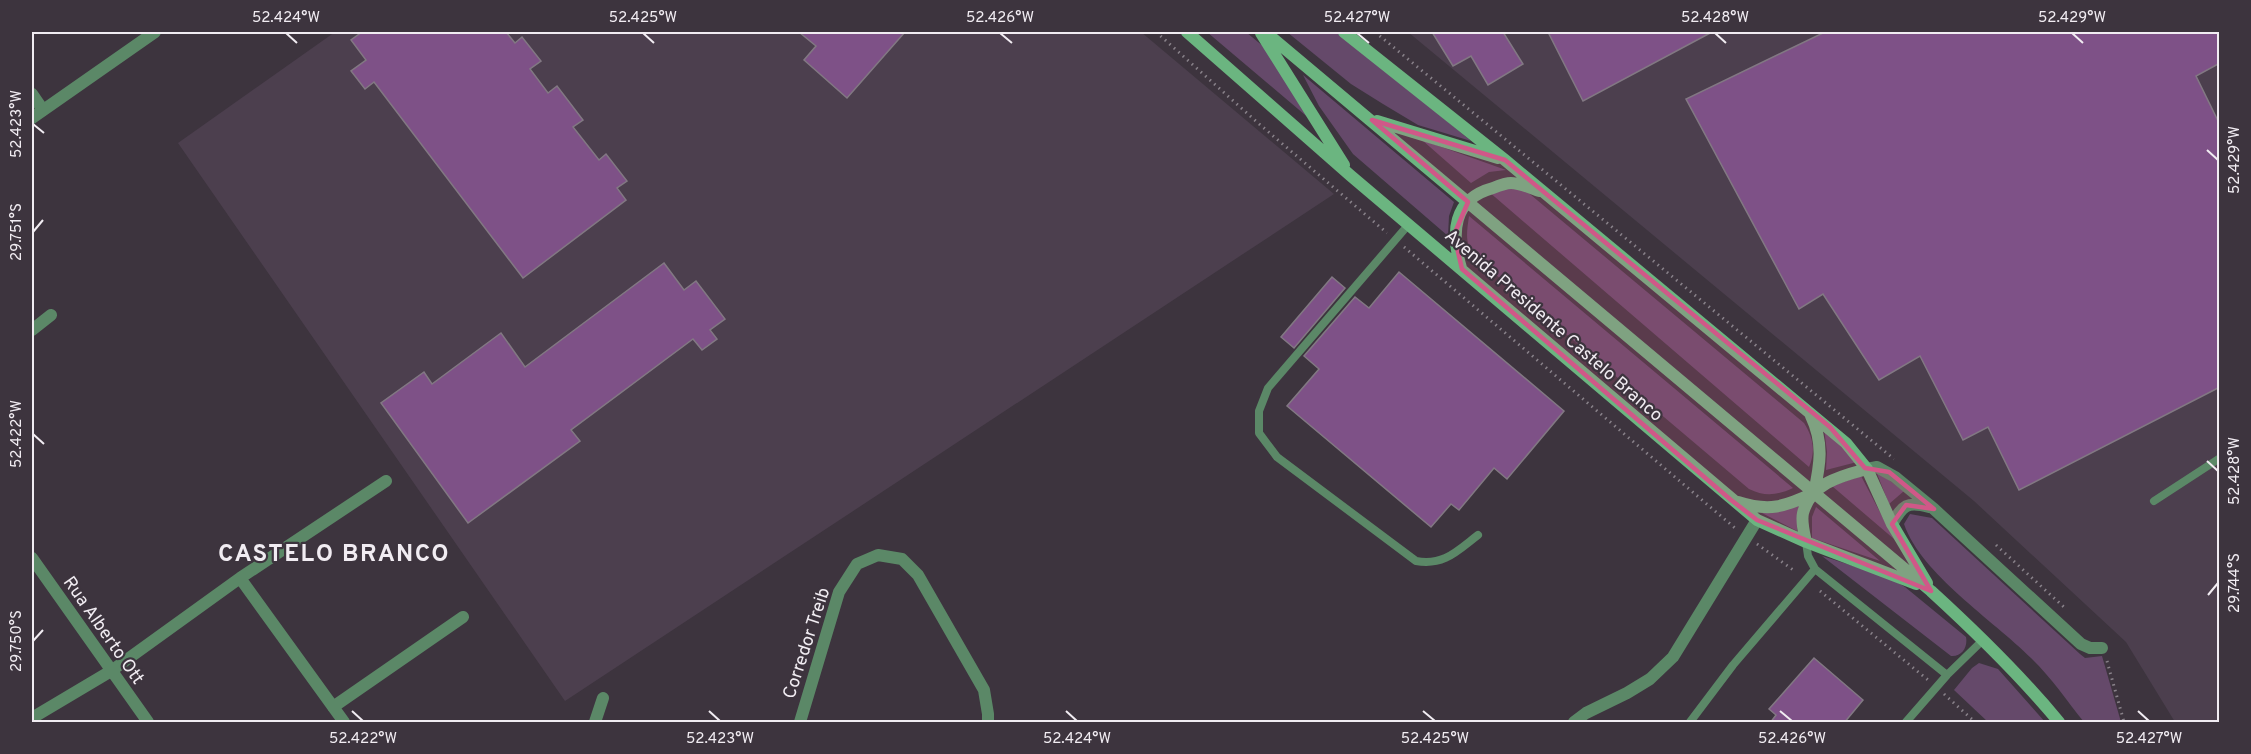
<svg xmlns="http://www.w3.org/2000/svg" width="2251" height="754" font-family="Overpass,sans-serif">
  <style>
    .built { fill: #4c3f4e }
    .green { fill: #65496a }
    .building { fill: #7e5187; stroke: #827883; stroke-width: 1.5 }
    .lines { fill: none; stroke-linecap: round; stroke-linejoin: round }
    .path { stroke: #89828a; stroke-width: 3; stroke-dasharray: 1.5 4.5; stroke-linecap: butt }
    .service { stroke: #5b8867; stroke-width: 8 }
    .minor { stroke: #5b8867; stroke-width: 12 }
    .tertiary { stroke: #5b8867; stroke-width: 12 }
    .secondary { stroke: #6bb580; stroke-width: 12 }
    .marked { fill: #d05888; fill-opacity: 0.2; stroke: #d05888; stroke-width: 4.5; stroke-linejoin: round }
    .ticks { fill: none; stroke: #f1ecf2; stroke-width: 2 }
    .labels { text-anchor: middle; stroke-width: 4.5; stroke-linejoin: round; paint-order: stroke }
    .street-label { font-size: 18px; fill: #f1ecf2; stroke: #3d343e }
    .district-label { font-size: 24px; font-weight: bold; letter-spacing: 1.5px; fill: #f1ecf2; stroke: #3d343e }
    .neatline { fill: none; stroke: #f1ecf2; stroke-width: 2 }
    .ticks-label { font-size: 15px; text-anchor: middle; fill: #f1ecf2 }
  </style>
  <rect width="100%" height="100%" fill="#3d343e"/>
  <path class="built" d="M 335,32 L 1141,32 L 1334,194 L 565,701 L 178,143 Z
    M 1408,32 L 2219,32 L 2219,722 L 2175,722 L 2126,642 L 1974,501 Z"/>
  <path class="green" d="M 1207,32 L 1246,32 L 1264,47 L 1311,120 Z
    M 1287,32 L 1340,32 L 1471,141 L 1418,125 L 1383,104 L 1351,84 Z
    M 1303,75 L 1454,202 L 1449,216 L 1448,236 L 1353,154 L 1319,106 Z
    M 1422,140 L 1506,170 L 1489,172 L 1471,183 Z
    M 1506,186 L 1525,190 L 1804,423 C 1813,437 1816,451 1809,467 L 1488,191 Z
    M 1469,216 L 1793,488 C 1778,495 1765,497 1749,489 L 1475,257 C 1464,243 1467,232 1469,216 Z
    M 1824,428 L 1857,462 L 1826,470 L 1827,452 Z
    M 1876,471 L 1904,491 L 1889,504 Z
    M 1861,476 L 1894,539 L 1832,486 Z
    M 1800,504 L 1797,513 L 1797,531 L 1760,512 Z
    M 1816,507 L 1880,561 L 1812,538 L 1812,517 Z
    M 1910,514 L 1932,518 L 2080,654 L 2085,658 L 2102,656 L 2121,722 L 2084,722 C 2067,701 2051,677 2031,658 C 1993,620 1921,574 1904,524 Z
    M 1822,556 L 1888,577 L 1905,587 L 1966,637 C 1968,647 1962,657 1951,656 Z
    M 1979,663 L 1998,669 L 2045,722 L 1988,722 L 1954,690 L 1972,668 Z"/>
  <path class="building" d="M 362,32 L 506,32 L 515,43 L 522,37 L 541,61 L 530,69 L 548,93 L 557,86 L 583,120 L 573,127 L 599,160 L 606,154 L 627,181 L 617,188 L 626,200 L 523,278 L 374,82 L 365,89 L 351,71 L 366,60 L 351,40 Z
    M 799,32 L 905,32 L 847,98 L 804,60 L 816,46 Z
    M 1432,32 L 1503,32 L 1523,64 L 1488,85 L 1471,56 L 1453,66 Z
    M 1548,32 L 1712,32 L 1583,101 Z
    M 1825,32 L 2220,32 L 2220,63 L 2196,76 L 2220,125 L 2220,387 L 2019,490 L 1988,427 L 1963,440 L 1920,356 L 1879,380 L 1823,294 L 1799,309 L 1686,99 Z
    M 664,263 L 684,290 L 696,281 L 725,319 L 710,330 L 717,339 L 702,350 L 693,339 L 571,430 L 580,441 L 468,523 L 381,403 L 424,372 L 432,384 L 501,333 L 525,367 Z
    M 1399,272 L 1564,411 L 1507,479 L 1494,468 L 1459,510 L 1451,504 L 1431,527 L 1287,406 L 1319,369 L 1304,356 L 1355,297 L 1369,308 Z
    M 1332,277 L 1345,288 L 1294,348 L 1281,337 Z
    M 1814,658 L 1863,700 L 1844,723 L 1770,723 L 1776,715 L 1769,709 Z"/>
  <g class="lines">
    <path class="path" d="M 1156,32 L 1258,123 L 1387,233
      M 1375,32 L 1894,459
      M 1404,247 L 1735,528
      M 1757,544 L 1796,572
      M 1996,545 L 2066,609
      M 1820,591 L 1928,680
      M 2107,661 L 2124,722
      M 1944,694 L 1975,722"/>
    <path class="service" d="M 1409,224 L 1268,388 L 1259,411 L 1259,433 L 1277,457 L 1416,561 C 1444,566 1457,551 1478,535
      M 2154,501 L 2220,458
      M 1806,542 L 1808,556 L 1815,569 L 1947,675
      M 1690,722 L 1733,665 L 1815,569
      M 1906,722 L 1947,675 L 1984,639"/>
    <path class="minor" d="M 32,94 L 43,110
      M 32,330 L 51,315
      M 1867,469 L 1877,467 L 1895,477 L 1934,509 L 2081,644 L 2090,648 L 2102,648
      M 1892,524 C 1903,505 1907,501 1929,507
      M 32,558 L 148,722
      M 240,578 L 344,722
      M 333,707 L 463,617
      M 32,718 L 111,671 L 240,578 L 386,481
      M 595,722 L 603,698
      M 800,722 L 839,592 L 857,564 L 878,555 L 902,559 L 918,575 L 984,690 L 988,714 L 988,722
      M 1574,722 L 1586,713 L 1627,693 L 1650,679 L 1673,657 L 1757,520"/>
    <path class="tertiary" d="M 32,118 L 155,32"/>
    <path class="secondary" d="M 1187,32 L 1351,176 L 1757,520 L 1806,542 L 1916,584
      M 1265,32 L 1931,591 C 1977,633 2020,675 2059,722
      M 1344,32 L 1505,160 L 1846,443 L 1867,469 L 1892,524 L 1927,583
      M 1261,33 L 1344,165
      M 1377,121 L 1498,158
      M 1461,268 C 1451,234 1452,199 1493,188 C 1498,186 1506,183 1511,183 C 1520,183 1531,188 1539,191
      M 1738,502 C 1769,512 1784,507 1814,493 C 1820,465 1824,443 1811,416
      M 1806,542 C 1804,533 1801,522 1803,513 C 1811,483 1841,476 1867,469"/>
  </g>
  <path class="marked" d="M 1372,120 L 1505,160 L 1830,427 L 1865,468 L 1889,472 L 1934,509 L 1906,505 L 1892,524 L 1931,591 L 1757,520 L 1731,500 L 1462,269 L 1454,235 L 1468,202 Z"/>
  <path class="ticks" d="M 286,33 L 297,43M 643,33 L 654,43M 1000,33 L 1012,43M 1357,33 L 1369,43M 1715,33 L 1726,43M 2072,33 L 2083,43M 33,124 L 44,133M 2207,150 L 2218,160M 33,232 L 43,220M 33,434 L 44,444M 2207,461 L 2218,471M 2208,595 L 2218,583M 33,641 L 43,630M 352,711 L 363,721M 709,711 L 720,721M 1066,711 L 1077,721M 1423,711 L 1435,721M 1780,711 L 1792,721M 2138,711 L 2149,721"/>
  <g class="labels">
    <g class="street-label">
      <text transform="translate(1554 325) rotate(41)" y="6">Avenida Presidente Castelo Branco</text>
      <text transform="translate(104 630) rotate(55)" y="6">Rua Alberto Ott</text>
      <text transform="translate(806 643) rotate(-72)" y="6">Corredor Treib</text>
    </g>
    <g class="district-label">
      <text x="334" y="561">CASTELO BRANCO</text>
    </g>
  </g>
  <rect width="2251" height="754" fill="none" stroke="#3d343e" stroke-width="66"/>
  <rect x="33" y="33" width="2185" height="688" class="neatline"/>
  <g class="ticks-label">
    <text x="286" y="22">52.424°W</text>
    <text x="643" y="22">52.425°W</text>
    <text x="1000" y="22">52.426°W</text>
    <text x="1357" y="22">52.427°W</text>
    <text x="1715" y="22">52.428°W</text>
    <text x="2072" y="22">52.429°W</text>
    <text transform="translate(16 124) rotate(-90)" y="5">52.423°W</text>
    <text transform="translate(2234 160) rotate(-90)" y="5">52.429°W</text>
    <text transform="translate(16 232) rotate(-90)" y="5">29.751°S</text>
    <text transform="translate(16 434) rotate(-90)" y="5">52.422°W</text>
    <text transform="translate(2234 471) rotate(-90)" y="5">52.428°W</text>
    <text transform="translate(2234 583) rotate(-90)" y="5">29.744°S</text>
    <text transform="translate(16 641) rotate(-90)" y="5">29.750°S</text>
    <text x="363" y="743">52.422°W</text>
    <text x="720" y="743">52.423°W</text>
    <text x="1077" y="743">52.424°W</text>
    <text x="1435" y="743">52.425°W</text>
    <text x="1792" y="743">52.426°W</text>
    <text x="2149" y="743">52.427°W</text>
  </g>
</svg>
